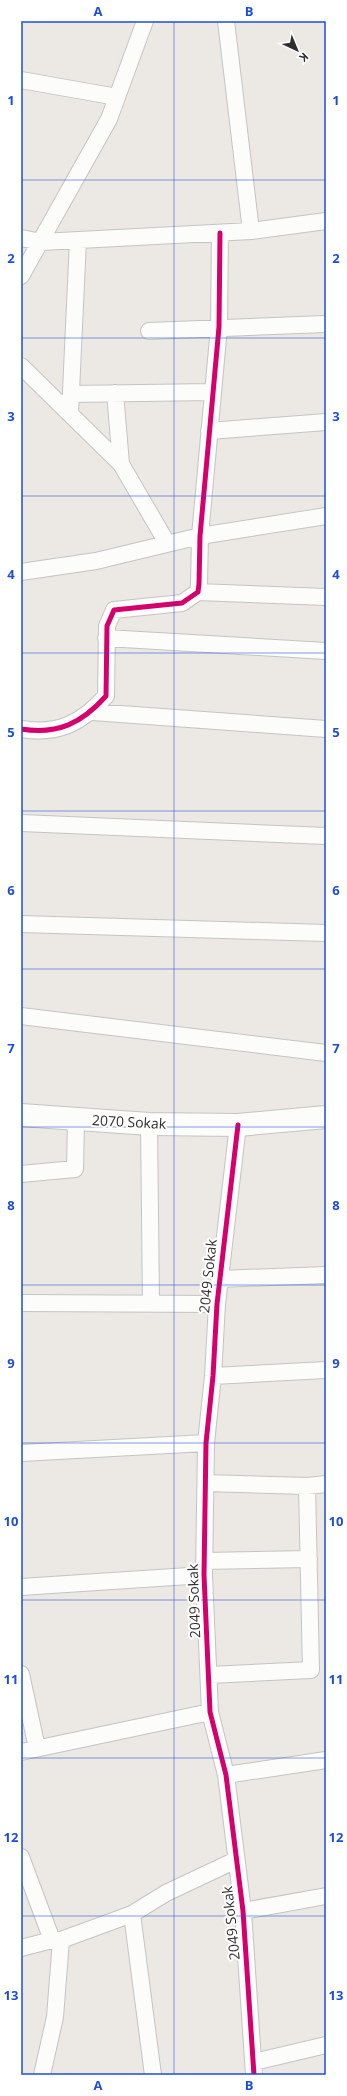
<svg xmlns="http://www.w3.org/2000/svg" width="347" height="2096" font-family="'Open Sans',sans-serif">
  <style>
    .lines { fill: none; stroke-linecap: round; stroke-linejoin: round }
    .street-casing { stroke: #c5c4c5; stroke-width: 18 }
    .secondary-casing { stroke: #c5c4c5; stroke-width: 24 }
    .street { stroke: #fcfcfb; stroke-width: 16 }
    .secondary { stroke: #fcfcfb; stroke-width: 22 }
    .cycleway-casing { stroke: #fff; stroke-width: 8 }
    .cycleway { stroke: #d6006c; stroke-width: 5 }
    .grid { fill: none; stroke: #1d4ed8; stroke-width: 1; stroke-opacity: 0.55 }
    .labels { text-anchor: middle; stroke-width: 4; stroke-linejoin: round; paint-order: stroke }
    .street-label { font-size: 14px; fill: #2e2e2e; stroke: #fff }
    .neatline { fill: none; stroke: #1d4ed8; stroke-width: 1.5 }
    .grid-label { font-size: 13px; text-anchor: middle; font-weight: bold; fill: #1d4ed8 }
  </style>
  <rect width="100%" height="100%" fill="#ece8e4"/>
  <g class="lines">
    <defs>
      <path id="street" d="M 226,21 L 251,231
        M 21,80 L 117,97
        M 21,238 L 41,242 L 251,231 L 326,221
        M 21,276 L 109,119 L 145,21
        M 149,331 L 326,324
        M 21,366 L 121,464 L 167,543
        M 115,393 L 121,464
        M 71,394 L 213,392
        M 70,413 L 78,240
        M 209,431 L 326,422
        M 21,572 L 96,561 L 200,536 L 326,516
        M 198,592 L 326,597
        M 106,638 L 326,651
        M 93,712 L 326,729
        M 21,729 C 58,735 82,723 106,696 L 107,626 L 114,610 L 182,603 L 198,592 L 199,584 L 200,536 L 219,327 L 220,233
        M 21,823 L 326,836
        M 21,924 L 326,933
        M 21,1016 L 326,1053
        M 149,1124 L 151,1303
        M 238,1125 L 217,1304 L 213,1376 L 206,1443 L 204,1575 L 210,1712 L 226,1775 L 243,1911 L 254,2075
        M 21,1174 L 75,1169 L 76,1119
        M 219,1279 L 326,1275
        M 21,1303 L 217,1304
        M 213,1376 L 326,1370
        M 21,1453 L 206,1443
        M 206,1483 L 307,1486 L 326,1484
        M 204,1561 L 309,1559
        M 21,1587 L 204,1575
        M 21,1674 L 37,1748
        M 210,1675 L 311,1670 L 307,1486
        M 21,1752 L 210,1712
        M 226,1775 L 326,1760
        M 21,1857 L 52,1940
        M 243,1911 L 326,1896
        M 132,1914 L 153,2075
        M 21,1948 L 52,1940 L 61,1940 L 132,1914 L 166,1893 L 236,1860
        M 254,2062 L 326,2045
        M 42,2075 L 55,2017 L 61,1940"/>
      <path id="secondary" d="M 21,1115 L 149,1124 L 238,1125 L 326,1117"/>
    </defs>
    <use href="#street" class="street-casing"/>
    <use href="#secondary" class="secondary-casing"/>
    <use href="#street" class="street"/>
    <use href="#secondary" class="secondary"/>
    <defs>
      <path id="cycleway" d="M 21,729 C 58,735 82,723 106,696 L 107,626 L 114,610 L 182,603 L 198,592 L 199,584 L 200,536 L 219,327 L 220,233
        M 238,1125 L 217,1304 L 213,1376 L 206,1443 L 204,1575 L 210,1712 L 226,1775 L 243,1911 L 254,2075"/>
    </defs>
    <use href="#cycleway" class="cycleway-casing"/>
    <use href="#cycleway" class="cycleway"/>
  </g>
  <path class="grid" d="M 174,21 L 174,2075M 21,180 L 326,180M 21,338 L 326,338M 21,496 L 326,496M 21,653 L 326,653M 21,811 L 326,811M 21,969 L 326,969M 21,1127 L 326,1127M 21,1285 L 326,1285M 21,1443 L 326,1443M 21,1600 L 326,1600M 21,1758 L 326,1758M 21,1916 L 326,1916"/>
  <g class="labels">
    <g class="street-label">
      <text transform="translate(129 1122) rotate(3)" y="5">2070 Sokak</text>
      <text transform="translate(208 1276) rotate(-84)" y="5">2049 Sokak</text>
      <text transform="translate(194 1601) rotate(-92)" y="5">2049 Sokak</text>
      <text transform="translate(231 1923) rotate(-96)" y="5">2049 Sokak</text>
    </g>
  </g>
  <rect width="347" height="2096" fill="none" stroke="#ffffff" stroke-width="44"/>
  <g transform="translate(297 50) rotate(136)" stroke="#ffffff" stroke-width="3" paint-order="stroke">
  <path d="M0-3L7 15L0 10L-7 15Z" fill="#2e2e2e"/>
  <text y="-6" font-size="11" font-weight="bold" text-anchor="middle" fill="#2e2e2e">K</text>
  </g>
  <rect x="22" y="22" width="303" height="2052" class="neatline"/>
  <g class="grid-label">
    <text x="98" y="16">A</text>
    <text x="249" y="16">B</text>
    <text x="11" y="105">1</text>
    <text x="336" y="105">1</text>
    <text x="11" y="263">2</text>
    <text x="336" y="263">2</text>
    <text x="11" y="421">3</text>
    <text x="336" y="421">3</text>
    <text x="11" y="579">4</text>
    <text x="336" y="579">4</text>
    <text x="11" y="737">5</text>
    <text x="336" y="737">5</text>
    <text x="11" y="895">6</text>
    <text x="336" y="895">6</text>
    <text x="11" y="1053">7</text>
    <text x="336" y="1053">7</text>
    <text x="11" y="1210">8</text>
    <text x="336" y="1210">8</text>
    <text x="11" y="1368">9</text>
    <text x="336" y="1368">9</text>
    <text x="11" y="1526">10</text>
    <text x="336" y="1526">10</text>
    <text x="11" y="1684">11</text>
    <text x="336" y="1684">11</text>
    <text x="11" y="1842">12</text>
    <text x="336" y="1842">12</text>
    <text x="11" y="2000">13</text>
    <text x="336" y="2000">13</text>
    <text x="98" y="2090">A</text>
    <text x="249" y="2090">B</text>
  </g>
</svg>
